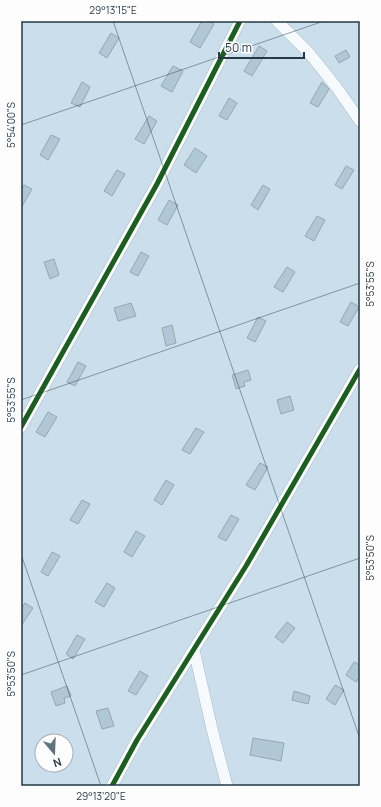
<svg xmlns="http://www.w3.org/2000/svg" width="381" height="807" font-family="Manrope,sans-serif">
  <style>
    .building { fill: #b0c7d6; stroke: #95a7b3 }
    .lines { fill: none; stroke-linecap: round; stroke-linejoin: round }
    .street-casing { stroke: #a6b8c3; stroke-width: 12 }
    .street { stroke: #f7fafc; stroke-width: 11 }
    .cycleway-casing { stroke: #fdfdfd; stroke-width: 8 }
    .cycleway { stroke: #1b5e20; stroke-width: 5 }
    .ticks { fill: none; stroke: #263945; stroke-width: 1; stroke-opacity: 0.45 }
    .neatline { fill: none; stroke: #263945; stroke-width: 1.5 }
    .ticks-label { font-size: 10px; text-anchor: middle; fill: #263945 }
  </style>
  <rect width="100%" height="100%" fill="#cadeec"/>
  <path class="building" d="M 202,21 L 209,21 L 214,24 L 200,48 L 190,42 Z
    M 111,33 L 119,38 L 107,58 L 99,53 Z
    M 259,46 L 267,51 L 252,76 L 244,71 Z
    M 346,50 L 350,57 L 339,63 L 335,56 Z
    M 173,66 L 183,71 L 172,92 L 161,86 Z
    M 82,82 L 90,87 L 80,107 L 71,103 Z
    M 322,82 L 329,89 L 318,107 L 310,103 Z
    M 229,98 L 237,103 L 227,120 L 219,116 Z
    M 149,116 L 157,121 L 144,144 L 135,139 Z
    M 51,135 L 60,139 L 48,160 L 40,155 Z
    M 195,148 L 207,156 L 196,173 L 184,165 Z
    M 346,166 L 354,170 L 342,189 L 335,185 Z
    M 117,170 L 125,174 L 112,196 L 104,191 Z
    M 24,185 L 32,189 L 21,208 L 21,190 Z
    M 263,185 L 270,189 L 258,210 L 251,205 Z
    M 169,200 L 178,205 L 167,225 L 158,220 Z
    M 317,216 L 325,220 L 314,241 L 305,236 Z
    M 141,252 L 149,256 L 138,276 L 130,272 Z
    M 54,259 L 59,275 L 50,279 L 44,262 Z
    M 287,267 L 295,272 L 283,292 L 274,287 Z
    M 351,302 L 359,307 L 348,326 L 340,322 Z
    M 131,303 L 136,316 L 118,321 L 114,308 Z
    M 258,317 L 266,321 L 255,342 L 247,338 Z
    M 172,325 L 176,343 L 166,346 L 162,328 Z
    M 78,362 L 86,366 L 75,386 L 67,382 Z
    M 248,370 L 251,380 L 244,382 L 245,386 L 236,389 L 232,375 Z
    M 290,396 L 294,410 L 281,414 L 277,400 Z
    M 48,412 L 57,417 L 45,437 L 36,432 Z
    M 196,428 L 204,432 L 190,454 L 182,450 Z
    M 260,463 L 268,467 L 255,490 L 246,485 Z
    M 166,480 L 174,485 L 162,505 L 154,500 Z
    M 82,500 L 90,504 L 78,524 L 70,520 Z
    M 231,515 L 239,519 L 226,541 L 218,537 Z
    M 136,531 L 145,536 L 132,557 L 124,552 Z
    M 52,552 L 60,556 L 48,576 L 41,572 Z
    M 107,583 L 115,588 L 104,607 L 95,602 Z
    M 25,603 L 33,608 L 21,626 L 21,610 Z
    M 287,622 L 295,628 L 283,643 L 275,637 Z
    M 77,635 L 85,639 L 73,659 L 66,654 Z
    M 354,662 L 360,665 L 360,676 L 356,682 L 346,675 Z
    M 140,671 L 148,676 L 136,695 L 128,691 Z
    M 335,685 L 344,690 L 335,705 L 326,699 Z
    M 67,686 L 71,696 L 64,698 L 65,703 L 56,706 L 51,692 Z
    M 294,691 L 310,696 L 308,704 L 292,700 Z
    M 108,708 L 114,726 L 102,729 L 96,711 Z
    M 253,738 L 284,743 L 281,761 L 250,755 Z"/>
  <g class="lines">
    <defs>
      <path id="street" d="M 277,21 L 309,53 L 337,88 L 360,121
        M 21,427 L 157,184 L 240,21
        M 194,650 L 212,729 L 227,786
        M 112,786 L 137,740 L 246,566 L 360,369"/>
    </defs>
    <use href="#street" class="street-casing"/>
    <use href="#street" class="street"/>
    <defs>
      <path id="cycleway" d="M 21,427 L 157,184 L 240,21
        M 112,786 L 137,740 L 246,566 L 360,369"/>
    </defs>
    <use href="#cycleway" class="cycleway-casing"/>
    <use href="#cycleway" class="cycleway"/>
  </g>
  <path class="ticks" d="M 113,21 L 360,739M 21,125 L 324,21M 21,400 L 360,283M 21,554 L 101,786M 21,675 L 360,558"/>
  <rect width="381" height="807" fill="none" stroke="#fdfdfd" stroke-width="44"/>
  <g transform="translate(54 753) rotate(161)"><circle r="19" fill="#fdfdfd" stroke="#a7afb3"/>
  <path d="M0-3L7 15L0 10L-7 15Z" fill="#5f737f"/>
  <text y="-6" font-size="11" font-weight="bold" text-anchor="middle" fill="#263945">N</text>
  </g>
  <path d="M219 52v6h85v-6" fill="none" stroke="#263945" stroke-width="2"/>
  <text x="225" y="52" font-size="12" fill="#263945" stroke="#fdfdfd" stroke-width="3" paint-order="stroke">50 m</text>
  <rect x="22" y="22" width="337" height="763" class="neatline"/>
  <g class="ticks-label">
    <text x="113" y="14">29°13'15"E</text>
    <text transform="translate(11 125) rotate(-90)" y="4">5°54'00"S</text>
    <text transform="translate(370 284) rotate(-90)" y="4">5°53'55"S</text>
    <text transform="translate(11 400) rotate(-90)" y="4">5°53'55"S</text>
    <text transform="translate(370 558) rotate(-90)" y="4">5°53'50"S</text>
    <text transform="translate(11 674) rotate(-90)" y="4">5°53'50"S</text>
    <text x="101" y="800">29°13'20"E</text>
  </g>
</svg>
